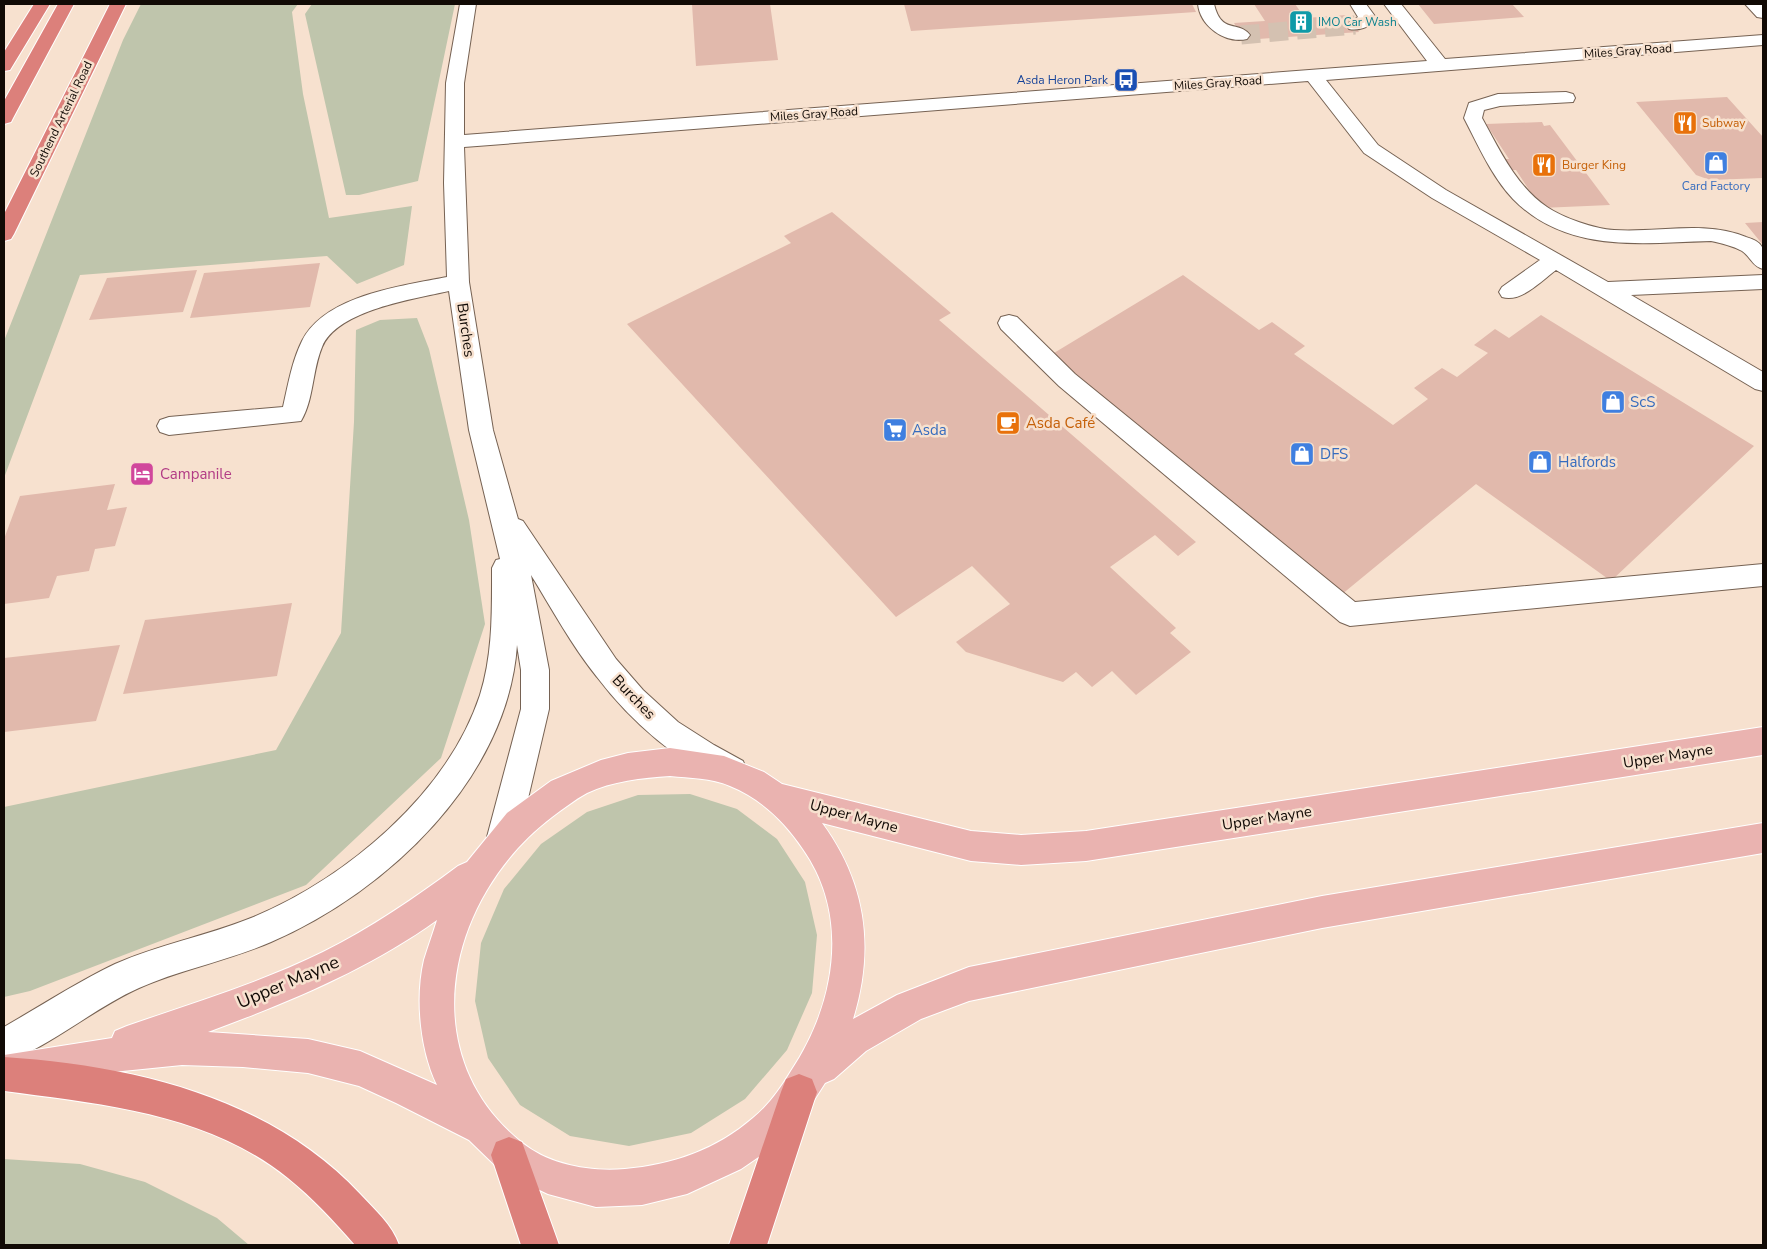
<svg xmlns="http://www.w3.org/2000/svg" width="1767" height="1249" font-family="'Nunito Sans',sans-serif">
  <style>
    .green { fill: #bfc5ac }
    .building { fill: #e1b9ac }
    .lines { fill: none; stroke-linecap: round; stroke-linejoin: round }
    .minor-tunnel { stroke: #d4c1b1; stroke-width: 19; stroke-dasharray: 19 9; stroke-linecap: butt }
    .minor-casing { stroke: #766253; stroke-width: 2 }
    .major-casing { stroke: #fff; stroke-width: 2 }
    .highway-casing { stroke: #fff; stroke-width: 2 }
    .minor { fill: #fff; fill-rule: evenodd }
    .major { fill: #eab3b0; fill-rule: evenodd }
    .highway { fill: #dc807b; fill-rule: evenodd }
    .labels { text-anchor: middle; stroke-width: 5; stroke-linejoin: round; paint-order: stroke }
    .far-culture-label { font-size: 12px; fill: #0d838f; stroke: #f7e1cf; text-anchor: start }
    .far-street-label { font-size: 12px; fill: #110a05; stroke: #f7e1cf }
    .far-transit-label { font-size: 12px; fill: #164399; stroke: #f7e1cf; text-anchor: end }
    .far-food-label { font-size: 12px; fill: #c56008; stroke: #f7e1cf; text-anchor: start }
    .far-shop-label { font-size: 12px; fill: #366cbe; stroke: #f7e1cf }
    .street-label { font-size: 15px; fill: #110a05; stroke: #f7e1cf }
    .shop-label { font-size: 15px; fill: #366cbe; stroke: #f7e1cf; text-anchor: start }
    .food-label { font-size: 15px; fill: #c56008; stroke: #f7e1cf; text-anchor: start }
    .hotel-label { font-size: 15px; fill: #b23c85; stroke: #f7e1cf; text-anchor: start }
    .near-street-label { font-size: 18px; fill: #110a05; stroke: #f7e1cf }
  </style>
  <rect width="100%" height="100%" fill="#f7e1cf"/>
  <path class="green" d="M 141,4 L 298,4 L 292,12 L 303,94 L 329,218 L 412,206 L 404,265 L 357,284 L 327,256 L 80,275 L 4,478 L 4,341 L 123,40 Z
    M 312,4 L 455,4 L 418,181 L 359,195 L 346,195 L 305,14 Z
    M 417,318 L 429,349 L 469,520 L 485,624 L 441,758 L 306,885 L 30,991 L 4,997 L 4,807 L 276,750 L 341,633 L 354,422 L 356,330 L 380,320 Z
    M 690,794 L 737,809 L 777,839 L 805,882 L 817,935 L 812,993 L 787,1050 L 745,1099 L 691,1133 L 629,1146 L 570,1136 L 520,1105 L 488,1058 L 475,1001 L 481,943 L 504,889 L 541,844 L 587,812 L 638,795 Z
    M 4,1159 L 80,1164 L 145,1182 L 217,1218 L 249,1245 L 4,1245 Z"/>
  <path class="building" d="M 692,4 L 770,4 L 778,60 L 696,66 Z
    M 904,4 L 1192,4 L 1196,12 L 911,31 Z
    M 1254,4 L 1295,4 L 1305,18 L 1347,15 L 1359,32 L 1244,40 L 1234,23 L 1265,21 Z
    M 1418,4 L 1512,4 L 1524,17 L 1434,24 Z
    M 1727,97 L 1763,137 L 1763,178 L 1710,180 L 1696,175 L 1636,102 Z
    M 1542,122 L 1544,126 L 1550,125 L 1610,205 L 1541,208 L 1516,170 L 1511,170 L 1503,159 L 1509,159 L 1486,124 Z
    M 832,212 L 951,313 L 939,320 L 1196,542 L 1178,556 L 1155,535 L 1110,567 L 1176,628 L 1170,633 L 1191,652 L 1136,695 L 1112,671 L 1092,687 L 1076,672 L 1063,682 L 966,652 L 956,642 L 1010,604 L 972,566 L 896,617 L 627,324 L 791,243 L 784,236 Z
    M 1763,222 L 1763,245 L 1745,223 Z
    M 320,263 L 310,307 L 190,318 L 204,273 Z
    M 197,270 L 183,312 L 89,320 L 107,278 Z
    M 1183,275 L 1259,330 L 1272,322 L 1305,346 L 1294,354 L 1393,425 L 1428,399 L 1414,388 L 1442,368 L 1457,377 L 1488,353 L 1474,345 L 1495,329 L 1509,338 L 1541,315 L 1754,446 L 1611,581 L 1476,484 L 1341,595 L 1049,356 Z
    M 115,484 L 107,510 L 127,507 L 115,546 L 95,549 L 89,571 L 57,576 L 49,598 L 4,604 L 4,539 L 20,496 Z
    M 292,603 L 277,676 L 123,694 L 145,620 Z
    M 120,645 L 96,721 L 4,732 L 4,658 Z"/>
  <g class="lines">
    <path class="minor-tunnel" d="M 1241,35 L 1355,25"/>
    <defs>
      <path id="minor" d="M 460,4 L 476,4 L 464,83 L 464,135 L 1427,61 L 1384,4 L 1401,4 L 1445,59 L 1763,35 L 1763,45 L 1326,80 L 1378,145 L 1446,190 L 1608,282 L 1763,275 L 1763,289 L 1631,295 L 1763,372 L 1763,391 L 1755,389 L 1556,270 C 1541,281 1521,303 1502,297 L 1499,292 L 1502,287 L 1540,260 L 1432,198 L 1364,153 L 1308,81 L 464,147 L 469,282 L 493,430 L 518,519 L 523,521 L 616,659 L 643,690 L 678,722 L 714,745 L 743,761 L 747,771 L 743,781 L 732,785 C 679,764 631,722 597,677 C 572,646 552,609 531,575 L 549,670 L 549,709 L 519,837 L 514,848 L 503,852 L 492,848 L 487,837 L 521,709 L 521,670 L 517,645 C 508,778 387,892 271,942 C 228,961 181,969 139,988 C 92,1009 52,1046 4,1063 L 4,1027 C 39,1007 79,981 115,964 C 159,944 207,936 251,918 C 345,879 447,795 480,695 C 493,654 492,610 492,568 L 496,560 L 500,559 L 469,430 L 449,291 C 414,299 337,310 322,347 C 312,371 314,399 301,421 L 169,435 L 160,432 L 157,426 L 160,420 L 169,417 L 283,407 C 288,385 292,361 302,341 C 325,295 402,286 447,277 L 444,183 L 446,83 Z
        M 1198,4 L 1214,4 C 1221,35 1239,20 1250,35 L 1247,39 C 1225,44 1200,26 1198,4 Z
        M 1350,4 L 1366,4 L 1377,19 C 1371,27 1358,31 1349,29 L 1346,25 L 1358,17 Z
        M 1745,4 L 1763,4 L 1763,18 L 1757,17 Z
        M 1566,92 L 1573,94 L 1575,98 L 1573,102 L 1500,106 L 1484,110 L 1482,118 C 1499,149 1516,186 1547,207 C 1563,218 1595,229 1614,230 C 1659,233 1703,220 1746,237 C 1752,239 1759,241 1762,247 C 1765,252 1763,263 1763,269 C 1752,266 1751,257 1742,251 C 1733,246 1721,243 1711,241 C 1641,243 1567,254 1513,199 C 1492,177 1478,145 1464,118 L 1469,103 L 1498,94 Z
        M 1009,315 L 1017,317 L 1075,374 L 1355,602 L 1763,564 L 1763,586 L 1350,626 L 1340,622 L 1059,386 L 1001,329 L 998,323 L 1001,317 Z"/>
      <path id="major" d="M 1763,727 L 1763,755 L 1086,861 L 1021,865 L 971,861 L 822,823 C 866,883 875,948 853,1019 L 897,995 L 969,967 L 1322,896 L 1763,823 L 1763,853 L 1322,928 L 969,1001 L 921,1019 L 866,1051 L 834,1079 L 825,1083 L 807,1111 L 782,1141 L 741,1169 L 687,1194 L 642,1205 L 596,1207 L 548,1194 L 502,1172 L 469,1140 L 396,1103 L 359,1086 L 308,1073 L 243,1067 L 182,1065 L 83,1075 L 4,1089 L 4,1055 L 112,1038 L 115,1031 L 127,1026 C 193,1003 260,983 323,952 C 371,928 415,898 458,866 L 467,862 L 507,813 L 551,781 L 601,760 L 628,753 L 670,748 L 724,756 L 764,772 L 782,784 L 971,831 L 1021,835 L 1086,831 ZM 670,776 C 690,778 711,778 730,786 C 760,798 785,822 803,849 C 851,917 835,1005 791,1071 C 781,1088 768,1106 753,1118 C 716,1150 672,1165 625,1169 C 590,1172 549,1165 521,1142 C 410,1052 449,895 552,817 C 563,809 574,800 587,793 C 612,781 642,778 670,776 ZM 437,920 C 433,933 428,947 424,960 C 415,998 420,1050 437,1085 L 360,1051 L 308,1039 L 208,1032 C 289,1002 367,970 437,920 Z"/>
      <path id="highway" d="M 34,4 L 50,4 L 10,70 L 4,71 L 4,52 Z
        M 58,4 L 74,4 L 13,118 L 11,122 L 4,124 L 4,101 Z
        M 110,4 L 126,4 L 14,234 L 11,239 L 4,241 L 4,214 Z
        M 4,1057 C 131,1065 270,1097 360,1194 C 375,1210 392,1225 399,1245 L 355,1245 C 334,1221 313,1198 288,1178 C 208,1113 101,1104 4,1091 Z
        M 799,1074 L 812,1079 L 817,1092 L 767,1245 L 729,1245 L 781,1092 L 786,1079 Z
        M 509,1137 L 522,1142 L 559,1245 L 521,1245 L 491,1155 L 496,1142 Z"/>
    </defs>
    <use href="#minor" class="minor-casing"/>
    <use href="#major" class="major-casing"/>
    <use href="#highway" class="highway-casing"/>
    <use href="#minor" class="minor"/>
    <use href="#major" class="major"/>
    <use href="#highway" class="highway"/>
  </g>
  <defs>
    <symbol id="building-square" viewBox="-11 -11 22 22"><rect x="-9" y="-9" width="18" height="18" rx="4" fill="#0f9aa8" stroke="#f7e1cf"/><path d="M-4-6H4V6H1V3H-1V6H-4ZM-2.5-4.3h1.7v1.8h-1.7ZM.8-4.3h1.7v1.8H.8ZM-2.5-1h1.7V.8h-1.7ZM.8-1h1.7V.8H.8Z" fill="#fff"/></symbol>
    <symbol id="bus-square" viewBox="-11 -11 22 22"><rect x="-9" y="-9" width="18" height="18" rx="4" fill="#1a4fb4" stroke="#f7e1cf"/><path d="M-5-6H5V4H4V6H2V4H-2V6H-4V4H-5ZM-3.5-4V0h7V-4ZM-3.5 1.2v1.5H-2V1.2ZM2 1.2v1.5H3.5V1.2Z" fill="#fff"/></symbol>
    <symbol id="restaurant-square" viewBox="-11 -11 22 22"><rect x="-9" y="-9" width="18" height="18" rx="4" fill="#e8710a" stroke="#f7e1cf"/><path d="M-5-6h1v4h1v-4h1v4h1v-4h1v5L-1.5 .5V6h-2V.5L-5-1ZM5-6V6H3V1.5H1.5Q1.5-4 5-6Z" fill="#fff"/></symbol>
    <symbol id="shop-square" viewBox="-11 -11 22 22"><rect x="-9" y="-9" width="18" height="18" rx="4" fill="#3f7fe0" stroke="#f7e1cf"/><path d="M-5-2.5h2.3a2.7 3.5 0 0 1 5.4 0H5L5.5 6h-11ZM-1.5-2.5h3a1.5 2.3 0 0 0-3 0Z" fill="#fff"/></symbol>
    <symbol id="cafe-square" viewBox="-11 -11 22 22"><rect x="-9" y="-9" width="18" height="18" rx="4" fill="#e8710a" stroke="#f7e1cf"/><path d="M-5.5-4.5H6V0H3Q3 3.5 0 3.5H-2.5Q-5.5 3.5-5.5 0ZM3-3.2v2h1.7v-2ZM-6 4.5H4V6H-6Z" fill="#fff"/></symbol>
    <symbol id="supermarket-square" viewBox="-11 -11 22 22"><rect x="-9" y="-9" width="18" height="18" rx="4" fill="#3f7fe0" stroke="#f7e1cf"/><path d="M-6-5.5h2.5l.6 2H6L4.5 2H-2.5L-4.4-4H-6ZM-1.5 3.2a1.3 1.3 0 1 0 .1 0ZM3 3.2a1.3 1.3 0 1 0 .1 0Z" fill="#fff"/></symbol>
    <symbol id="hotel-square" viewBox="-11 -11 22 22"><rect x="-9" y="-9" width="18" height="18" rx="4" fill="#d1479c" stroke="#f7e1cf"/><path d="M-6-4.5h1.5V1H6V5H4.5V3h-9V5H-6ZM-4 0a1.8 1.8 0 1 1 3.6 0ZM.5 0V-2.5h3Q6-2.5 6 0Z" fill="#fff"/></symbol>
  </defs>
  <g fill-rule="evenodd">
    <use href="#building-square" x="1287" y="8" width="28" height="28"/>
    <use href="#bus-square" x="1112" y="66" width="28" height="28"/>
    <use href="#restaurant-square" x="1671" y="109" width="28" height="28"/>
    <use href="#shop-square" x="1702" y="149" width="28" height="28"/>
    <use href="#restaurant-square" x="1530" y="151" width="28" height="28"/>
    <use href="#shop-square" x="1599" y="388" width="28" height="28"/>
    <use href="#cafe-square" x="994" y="409" width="28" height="28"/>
    <use href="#supermarket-square" x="881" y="416" width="28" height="28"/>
    <use href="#shop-square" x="1288" y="440" width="28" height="28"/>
    <use href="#shop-square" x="1526" y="448" width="28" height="28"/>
    <use href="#hotel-square" x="128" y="460" width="28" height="28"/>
  </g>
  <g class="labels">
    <g class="far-culture-label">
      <text x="1318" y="26">IMO Car Wash</text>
    </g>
    <g class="far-street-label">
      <text transform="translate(1628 51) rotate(-4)" y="4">Miles Gray Road</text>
      <text transform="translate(1218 83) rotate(-4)" y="4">Miles Gray Road</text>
      <text transform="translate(814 114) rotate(-4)" y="4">Miles Gray Road</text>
      <text transform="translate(61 119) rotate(-64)" y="4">Southend Arterial Road</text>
    </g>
    <g class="far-transit-label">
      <text x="1108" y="84">Asda Heron Park</text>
    </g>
    <g class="far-food-label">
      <text x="1702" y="127">Subway</text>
      <text x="1562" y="169">Burger King</text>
    </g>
    <g class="far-shop-label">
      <text x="1716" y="190">Card Factory</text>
    </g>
    <g class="street-label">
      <text transform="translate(466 330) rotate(82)" y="5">Burches</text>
      <text transform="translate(634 697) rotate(46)" y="5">Burches</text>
      <text transform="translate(1668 756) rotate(-9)" y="5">Upper Mayne</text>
      <text transform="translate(854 816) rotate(15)" y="5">Upper Mayne</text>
      <text transform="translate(1267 818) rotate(-9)" y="5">Upper Mayne</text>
    </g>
    <g class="shop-label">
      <text x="1630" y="407">ScS</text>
      <text x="912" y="435">Asda</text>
      <text x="1320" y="459">DFS</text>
      <text x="1558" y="467">Halfords</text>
    </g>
    <g class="food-label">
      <text x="1026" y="428">Asda Café</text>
    </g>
    <g class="hotel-label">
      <text x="160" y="479">Campanile</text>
    </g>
    <g class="near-street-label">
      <text transform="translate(288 982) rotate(-23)" y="6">Upper Mayne</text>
    </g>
  </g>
  <rect width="1767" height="1249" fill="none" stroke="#110a05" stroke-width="10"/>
</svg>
